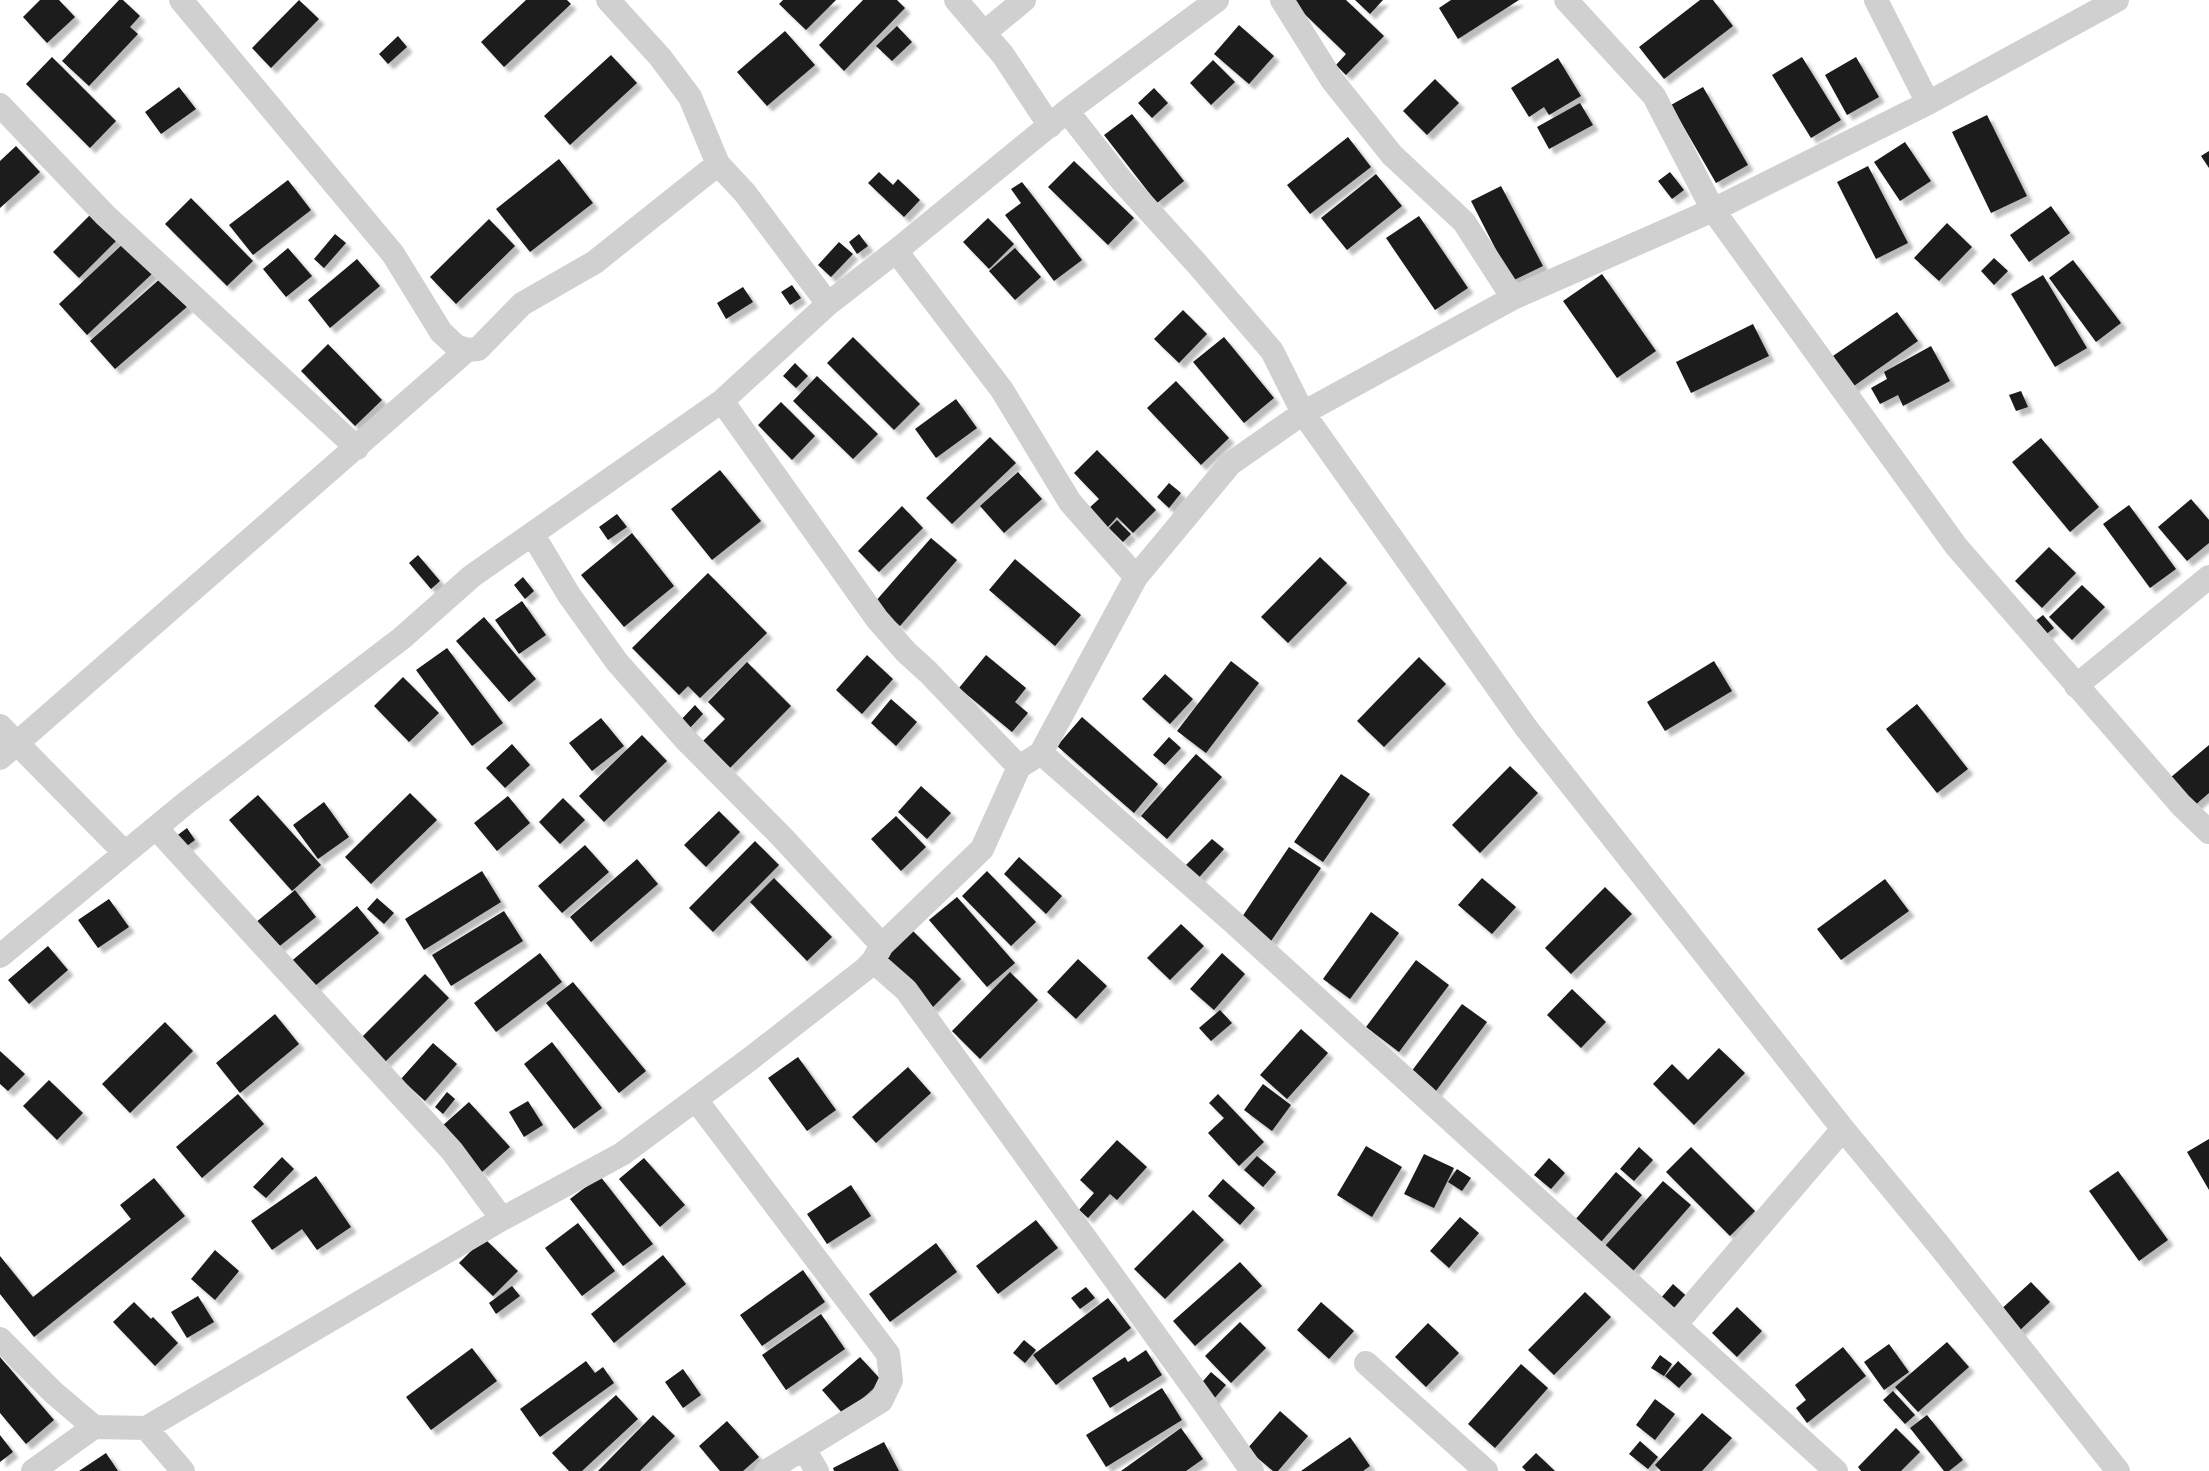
<svg xmlns="http://www.w3.org/2000/svg" width="2209" height="1471" font-family="Helvetica,sans-serif">
  <style>
    .building { fill: #1a1a1a; filter: url(#shadow) }
    .lines { fill: none; stroke-linecap: round; stroke-linejoin: round }
    .minor { stroke: #d0d0d0; stroke-width: 24 }
  </style>
  <defs>
    <filter id="shadow"><feDropShadow dx="5.5" dy="5.5" stdDeviation="1.5" flood-color="#0004"/></filter>
  </defs>
  <rect width="100%" height="100%" fill="#fff"/>
  <path class="building" d="M 40,0 L 59,0 L 75,17 L 47,43 L 23,17 Z
    M 119,0 L 123,0 L 140,16 L 130,27 L 138,34 L 89,86 L 62,61 Z
    M 299,0 L 319,19 L 271,68 L 252,48 Z
    M 526,0 L 567,0 L 571,4 L 504,67 L 481,42 Z
    M 783,0 L 836,0 L 806,30 L 779,4 Z
    M 863,0 L 897,0 L 905,8 L 844,71 L 819,45 Z
    M 1290,0 L 1346,0 L 1384,36 L 1346,75 L 1336,65 L 1346,54 Z
    M 1355,0 L 1383,0 L 1370,14 Z
    M 1451,0 L 1519,0 L 1458,39 L 1439,8 Z
    M 1700,0 L 1713,0 L 1733,26 L 1664,79 L 1639,47 Z
    M 1239,25 L 1274,56 L 1249,84 L 1214,54 Z
    M 897,26 L 912,42 L 892,61 L 876,46 Z
    M 785,31 L 815,65 L 767,106 L 737,72 Z
    M 398,36 L 407,47 L 388,64 L 379,54 Z
    M 611,55 L 637,83 L 570,145 L 544,116 Z
    M 52,57 L 116,121 L 90,148 L 26,84 Z
    M 1802,57 L 1841,120 L 1811,138 L 1772,75 Z
    M 1856,57 L 1879,97 L 1847,115 L 1825,75 Z
    M 1558,58 L 1581,96 L 1549,115 L 1544,107 L 1529,117 L 1511,88 Z
    M 1213,60 L 1235,82 L 1211,105 L 1190,83 Z
    M 1435,79 L 1459,103 L 1427,135 L 1403,111 Z
    M 179,87 L 196,109 L 161,134 L 145,112 Z
    M 1703,87 L 1748,165 L 1716,183 L 1671,105 Z
    M 1154,88 L 1168,103 L 1152,118 L 1138,103 Z
    M 1580,103 L 1593,125 L 1549,149 L 1537,127 Z
    M 1132,114 L 1184,181 L 1157,203 L 1104,135 Z
    M 1987,115 L 2027,196 L 1991,213 L 1952,132 Z
    M 1348,137 L 1371,167 L 1310,214 L 1287,185 Z
    M 1905,142 L 1931,181 L 1900,201 L 1874,162 Z
    M 16,146 L 40,172 L 0,208 L 0,161 Z
    M 2209,151 L 2209,168 L 2201,156 Z
    M 559,159 L 593,203 L 530,252 L 496,209 Z
    M 1074,161 L 1134,218 L 1108,245 L 1048,187 Z
    M 1868,166 L 1908,243 L 1876,259 L 1837,182 Z
    M 879,172 L 893,185 L 898,179 L 920,200 L 904,217 L 868,183 Z
    M 1670,172 L 1684,190 L 1672,199 L 1658,181 Z
    M 1376,174 L 1402,206 L 1347,250 L 1321,218 Z
    M 288,180 L 311,210 L 253,255 L 229,225 Z
    M 1022,182 L 1082,260 L 1054,281 L 1005,215 L 1021,203 L 1011,189 Z
    M 1501,186 L 1543,266 L 1512,281 L 1471,201 Z
    M 191,198 L 253,261 L 227,286 L 165,224 Z
    M 2051,206 L 2070,233 L 2029,262 L 2010,235 Z
    M 96,209 L 122,235 L 79,278 L 53,252 Z
    M 1419,216 L 1468,288 L 1435,310 L 1386,238 Z
    M 988,218 L 1014,244 L 989,269 L 963,242 Z
    M 489,219 L 515,246 L 456,304 L 430,277 Z
    M 1947,223 L 1972,247 L 1939,281 L 1914,258 Z
    M 335,234 L 346,243 L 324,268 L 314,259 Z
    M 859,234 L 868,246 L 857,254 L 849,242 Z
    M 126,241 L 154,272 L 87,335 L 59,304 Z
    M 839,242 L 853,254 L 831,277 L 818,265 Z
    M 288,248 L 312,276 L 286,297 L 263,269 Z
    M 1015,248 L 1041,277 L 1015,300 L 989,271 Z
    M 1994,258 L 2008,271 L 1994,285 L 1981,271 Z
    M 357,259 L 380,286 L 330,328 L 308,300 Z
    M 2073,260 L 2121,323 L 2096,342 L 2049,278 Z
    M 1602,274 L 1656,351 L 1617,378 L 1563,301 Z
    M 2043,275 L 2087,348 L 2055,367 L 2011,294 Z
    M 162,277 L 188,306 L 115,369 L 90,341 Z
    M 792,285 L 801,298 L 790,305 L 781,292 Z
    M 743,287 L 753,302 L 726,319 L 717,303 Z
    M 1183,310 L 1207,334 L 1179,363 L 1154,339 Z
    M 1897,312 L 1918,341 L 1851,388 L 1830,358 Z
    M 1753,324 L 1769,356 L 1691,393 L 1676,362 Z
    M 853,337 L 920,404 L 894,430 L 827,363 Z
    M 1224,337 L 1274,398 L 1244,423 L 1193,362 Z
    M 328,344 L 382,400 L 355,426 L 301,371 Z
    M 1931,346 L 1950,381 L 1903,406 L 1898,395 L 1880,404 L 1871,388 L 1887,379 L 1884,372 Z
    M 795,363 L 808,376 L 796,388 L 783,376 Z
    M 817,376 L 878,434 L 853,459 L 793,401 Z
    M 1176,381 L 1229,438 L 1201,465 L 1147,408 Z
    M 2021,391 L 2028,407 L 2016,411 L 2009,395 Z
    M 956,399 L 977,428 L 936,458 L 915,429 Z
    M 781,402 L 815,436 L 792,460 L 758,425 Z
    M 990,437 L 1016,463 L 952,524 L 926,498 Z
    M 2041,438 L 2099,507 L 2070,532 L 2012,462 Z
    M 1097,450 L 1156,510 L 1133,533 L 1117,517 L 1107,528 L 1088,509 L 1099,499 L 1074,473 Z
    M 720,470 L 761,521 L 712,560 L 671,509 Z
    M 1018,472 L 1042,499 L 1004,533 L 980,506 Z
    M 1169,483 L 1181,493 L 1169,508 L 1157,497 Z
    M 2191,499 L 2209,520 L 2209,543 L 2187,561 L 2158,527 Z
    M 2129,505 L 2176,569 L 2150,588 L 2103,524 Z
    M 902,506 L 923,528 L 879,572 L 858,551 Z
    M 617,514 L 627,527 L 608,540 L 599,527 Z
    M 1117,520 L 1131,534 L 1123,542 L 1109,528 Z
    M 632,533 L 674,586 L 624,627 L 581,575 Z
    M 931,538 L 957,560 L 900,626 L 874,603 Z
    M 2049,547 L 2076,573 L 2042,608 L 2015,581 Z
    M 418,555 L 440,581 L 431,589 L 409,563 Z
    M 1320,557 L 1347,583 L 1288,643 L 1261,617 Z
    M 1015,559 L 1081,615 L 1055,646 L 989,590 Z
    M 708,573 L 767,633 L 700,698 L 688,686 L 679,695 L 632,648 Z
    M 523,577 L 534,591 L 525,599 L 514,585 Z
    M 2082,585 L 2105,607 L 2072,640 L 2049,617 Z
    M 522,601 L 546,635 L 519,654 L 495,620 Z
    M 2043,615 L 2054,628 L 2040,639 L 2029,626 Z
    M 484,617 L 536,679 L 509,702 L 456,641 Z
    M 447,648 L 503,723 L 472,746 L 416,670 Z
    M 867,655 L 893,679 L 862,714 L 836,690 Z
    M 986,655 L 1026,688 L 1015,702 L 1028,713 L 1012,732 L 959,688 Z
    M 1419,657 L 1446,684 L 1384,747 L 1357,721 Z
    M 1231,661 L 1259,683 L 1206,753 L 1177,731 Z
    M 1714,661 L 1732,691 L 1665,731 L 1647,702 Z
    M 747,662 L 791,706 L 730,768 L 703,741 L 725,719 L 708,702 Z
    M 1165,674 L 1193,699 L 1170,724 L 1142,699 Z
    M 403,677 L 439,713 L 409,742 L 374,706 Z
    M 891,699 L 917,722 L 896,746 L 871,723 Z
    M 1917,704 L 1968,769 L 1937,793 L 1886,729 Z
    M 695,705 L 703,714 L 687,731 L 678,723 Z
    M 1082,717 L 1158,784 L 1134,813 L 1057,746 Z
    M 601,718 L 624,746 L 592,771 L 569,743 Z
    M 642,735 L 667,761 L 604,822 L 579,796 Z
    M 1169,737 L 1181,748 L 1165,765 L 1153,755 Z
    M 512,744 L 530,765 L 505,788 L 486,768 Z
    M 2209,745 L 2209,793 L 2194,806 L 2170,778 Z
    M 1196,754 L 1222,777 L 1167,839 L 1141,816 Z
    M 1510,766 L 1538,793 L 1480,853 L 1452,825 Z
    M 1341,774 L 1370,794 L 1323,862 L 1294,842 Z
    M 921,786 L 951,813 L 927,839 L 898,812 Z
    M 410,793 L 437,820 L 371,884 L 345,857 Z
    M 258,795 L 321,865 L 292,891 L 229,820 Z
    M 508,796 L 530,823 L 497,851 L 474,823 Z
    M 563,798 L 585,820 L 560,844 L 539,822 Z
    M 324,802 L 349,837 L 318,859 L 293,825 Z
    M 719,811 L 740,832 L 706,867 L 684,845 Z
    M 896,816 L 926,847 L 901,871 L 871,839 Z
    M 187,828 L 195,840 L 184,848 L 175,837 Z
    M 1212,839 L 1224,849 L 1195,882 L 1182,869 Z
    M 755,841 L 779,865 L 713,932 L 689,908 Z
    M 585,845 L 609,872 L 562,913 L 538,886 Z
    M 1289,847 L 1321,868 L 1271,941 L 1240,920 Z
    M 1019,857 L 1062,896 L 1046,914 L 1004,874 Z
    M 637,859 L 658,884 L 591,942 L 570,917 Z
    M 482,871 L 501,902 L 424,950 L 405,919 Z
    M 987,871 L 1036,922 L 1011,946 L 962,896 Z
    M 774,878 L 832,937 L 807,961 L 750,902 Z
    M 1482,878 L 1516,907 L 1492,934 L 1458,905 Z
    M 1885,879 L 1909,911 L 1841,960 L 1817,929 Z
    M 1605,887 L 1632,914 L 1571,974 L 1545,948 Z
    M 295,890 L 316,917 L 276,949 L 255,923 Z
    M 957,897 L 1015,963 L 987,987 L 929,920 Z
    M 377,898 L 394,913 L 384,924 L 367,909 Z
    M 109,899 L 129,927 L 98,948 L 78,920 Z
    M 357,906 L 379,933 L 310,990 L 288,964 Z
    M 504,911 L 523,941 L 451,986 L 432,955 Z
    M 1371,912 L 1399,933 L 1350,999 L 1323,979 Z
    M 1181,924 L 1204,946 L 1170,980 L 1147,958 Z
    M 911,929 L 961,979 L 932,1008 L 882,959 Z
    M 48,946 L 68,970 L 29,1004 L 8,980 Z
    M 540,953 L 562,982 L 496,1032 L 474,1003 Z
    M 1222,953 L 1245,974 L 1214,1010 L 1190,989 Z
    M 1078,959 L 1107,986 L 1076,1019 L 1047,992 Z
    M 1416,960 L 1449,985 L 1399,1052 L 1366,1027 Z
    M 1010,972 L 1038,1000 L 980,1059 L 952,1031 Z
    M 425,974 L 449,998 L 385,1062 L 361,1038 Z
    M 573,982 L 646,1071 L 619,1093 L 546,1003 Z
    M 1572,989 L 1606,1022 L 1581,1048 L 1547,1015 Z
    M 1462,1004 L 1487,1022 L 1433,1095 L 1408,1076 Z
    M 1220,1010 L 1232,1023 L 1211,1041 L 1199,1028 Z
    M 275,1014 L 299,1044 L 240,1093 L 216,1063 Z
    M 165,1022 L 193,1051 L 130,1113 L 102,1084 Z
    M 1301,1029 L 1328,1053 L 1287,1099 L 1260,1075 Z
    M 552,1042 L 602,1108 L 574,1129 L 524,1064 Z
    M 433,1043 L 457,1064 L 425,1101 L 401,1079 Z
    M 1719,1048 L 1745,1073 L 1694,1125 L 1653,1084 L 1672,1064 L 1688,1080 Z
    M 0,1051 L 25,1074 L 8,1091 L 0,1084 Z
    M 798,1057 L 836,1110 L 807,1131 L 768,1078 Z
    M 908,1067 L 931,1093 L 876,1143 L 852,1117 Z
    M 49,1080 L 83,1113 L 57,1140 L 23,1106 Z
    M 1263,1084 L 1291,1105 L 1272,1131 L 1244,1110 Z
    M 447,1092 L 455,1099 L 443,1114 L 435,1107 Z
    M 238,1094 L 264,1124 L 202,1178 L 176,1147 Z
    M 1218,1094 L 1264,1142 L 1239,1166 L 1208,1133 L 1224,1118 L 1209,1103 Z
    M 528,1101 L 543,1125 L 524,1137 L 509,1112 Z
    M 469,1102 L 510,1147 L 482,1172 L 441,1127 Z
    M 2209,1139 L 2209,1190 L 2187,1152 Z
    M 1117,1140 L 1147,1167 L 1117,1200 L 1110,1194 L 1088,1218 L 1079,1210 L 1094,1193 L 1080,1180 Z
    M 1366,1146 L 1402,1167 L 1372,1217 L 1337,1195 Z
    M 1639,1147 L 1653,1160 L 1634,1181 L 1620,1169 Z
    M 1691,1147 L 1755,1211 L 1730,1236 L 1666,1172 Z
    M 1424,1154 L 1454,1168 L 1434,1208 L 1404,1194 Z
    M 1257,1156 L 1276,1172 L 1263,1187 L 1244,1170 Z
    M 282,1157 L 294,1169 L 266,1198 L 253,1187 Z
    M 644,1158 L 685,1205 L 660,1227 L 619,1179 Z
    M 1549,1158 L 1565,1173 L 1551,1189 L 1534,1175 Z
    M 1457,1169 L 1471,1178 L 1462,1191 L 1448,1182 Z
    M 2118,1171 L 2168,1240 L 2139,1261 L 2089,1191 Z
    M 1616,1172 L 1642,1195 L 1600,1243 L 1575,1220 Z
    M 316,1176 L 351,1227 L 317,1250 L 302,1229 L 272,1250 L 251,1221 Z
    M 600,1176 L 653,1244 L 623,1266 L 570,1199 Z
    M 154,1178 L 185,1216 L 34,1337 L 0,1294 L 0,1256 L 33,1297 L 131,1219 L 120,1205 Z
    M 1223,1179 L 1255,1208 L 1240,1225 L 1208,1196 Z
    M 1663,1181 L 1691,1205 L 1633,1271 L 1605,1246 Z
    M 851,1185 L 871,1216 L 827,1244 L 807,1214 Z
    M 1193,1210 L 1224,1240 L 1165,1299 L 1134,1269 Z
    M 1460,1217 L 1479,1233 L 1449,1268 L 1430,1251 Z
    M 1036,1220 L 1058,1248 L 998,1294 L 976,1266 Z
    M 578,1223 L 615,1271 L 582,1296 L 545,1248 Z
    M 484,1238 L 518,1271 L 493,1296 L 459,1263 Z
    M 936,1243 L 957,1272 L 890,1322 L 869,1294 Z
    M 215,1250 L 239,1271 L 215,1300 L 191,1279 Z
    M 663,1255 L 686,1284 L 614,1343 L 591,1314 Z
    M 1240,1262 L 1262,1286 L 1195,1346 L 1173,1321 Z
    M 803,1270 L 825,1302 L 762,1346 L 740,1315 Z
    M 2031,1282 L 2050,1302 L 2018,1332 L 1998,1312 Z
    M 1673,1284 L 1692,1301 L 1679,1315 L 1660,1299 Z
    M 512,1286 L 520,1296 L 496,1314 L 489,1303 Z
    M 1086,1287 L 1095,1298 L 1080,1309 L 1071,1298 Z
    M 1585,1292 L 1611,1317 L 1554,1375 L 1528,1350 Z
    M 198,1296 L 214,1322 L 187,1338 L 171,1312 Z
    M 1108,1298 L 1131,1328 L 1056,1385 L 1033,1355 Z
    M 134,1302 L 151,1319 L 153,1317 L 178,1343 L 155,1366 L 113,1322 Z
    M 1321,1302 L 1354,1331 L 1329,1359 L 1297,1330 Z
    M 1737,1307 L 1762,1331 L 1737,1357 L 1712,1333 Z
    M 821,1314 L 845,1349 L 786,1390 L 762,1355 Z
    M 1240,1322 L 1266,1348 L 1231,1383 L 1205,1356 Z
    M 1428,1323 L 1459,1353 L 1426,1387 L 1395,1357 Z
    M 1024,1340 L 1036,1350 L 1025,1363 L 1013,1353 Z
    M 1947,1342 L 1969,1367 L 1918,1412 L 1895,1387 Z
    M 1889,1344 L 1909,1372 L 1884,1390 L 1864,1362 Z
    M 1843,1347 L 1866,1376 L 1807,1423 L 1796,1408 L 1806,1400 L 1795,1385 Z
    M 472,1348 L 497,1381 L 431,1430 L 406,1397 Z
    M 1146,1350 L 1162,1375 L 1110,1408 L 1092,1378 L 1125,1357 L 1128,1362 Z
    M 1660,1355 L 1672,1364 L 1664,1376 L 1651,1368 Z
    M 0,1357 L 54,1420 L 26,1444 L 0,1413 Z
    M 860,1357 L 882,1381 L 844,1415 L 822,1390 Z
    M 586,1361 L 595,1373 L 603,1367 L 614,1383 L 540,1437 L 520,1409 Z
    M 1678,1361 L 1692,1374 L 1679,1388 L 1665,1376 Z
    M 1521,1364 L 1548,1388 L 1495,1448 L 1468,1424 Z
    M 683,1369 L 701,1395 L 683,1408 L 665,1382 Z
    M 1211,1372 L 1226,1385 L 1212,1401 L 1197,1388 Z
    M 1162,1388 L 1182,1420 L 1106,1467 L 1086,1435 Z
    M 1893,1391 L 1915,1415 L 1905,1424 L 1883,1400 Z
    M 616,1395 L 638,1419 L 582,1471 L 569,1471 L 552,1453 Z
    M 1655,1399 L 1675,1414 L 1655,1440 L 1636,1425 Z
    M 1280,1411 L 1308,1436 L 1278,1471 L 1273,1471 L 1247,1449 Z
    M 1702,1413 L 1732,1438 L 1702,1471 L 1661,1471 L 1655,1465 Z
    M 653,1415 L 675,1436 L 640,1471 L 598,1471 Z
    M 1927,1415 L 1963,1460 L 1949,1471 L 1944,1471 L 1910,1428 Z
    M 727,1421 L 759,1457 L 743,1471 L 720,1471 L 699,1446 Z
    M 1181,1428 L 1203,1459 L 1186,1471 L 1121,1471 Z
    M 1896,1428 L 1920,1452 L 1901,1471 L 1861,1471 L 1858,1467 Z
    M 0,1435 L 13,1452 L 0,1462 Z
    M 1350,1437 L 1370,1466 L 1363,1471 L 1301,1471 Z
    M 1640,1441 L 1658,1457 L 1648,1469 L 1629,1454 Z
    M 884,1442 L 899,1471 L 834,1471 L 833,1468 Z
    M 106,1453 L 118,1471 L 79,1471 Z
    M 1536,1453 L 1555,1471 L 1526,1471 L 1522,1467 Z"/>
  <g class="lines">
    <path class="minor" d="M 181,0 L 393,254 L 441,332 L 456,346 L 467,350 L 478,349 L 522,304 L 595,262 L 718,164
      M 608,0 L 660,57 L 690,97 L 718,164 L 745,193 L 828,304
      M 956,0 L 1003,55 L 1050,126
      M 1282,0 L 1332,80 L 1392,155 L 1464,222 L 1513,298
      M 1566,0 L 1654,96 L 1713,210 L 1956,546 L 2181,805 L 2209,832
      M 1876,0 L 1928,103
      M 984,33 L 1024,0
      M 0,105 L 105,215 L 357,448
      M 1067,111 L 1122,181 L 1198,265 L 1272,351 L 1303,413 L 1527,729 L 1843,1129 L 1938,1244 L 2118,1471
      M 896,251 L 1002,390 L 1070,502 L 1136,577
      M 722,401 L 877,619 L 906,652 L 928,672 L 1019,767
      M 533,535 L 569,595 L 617,662 L 685,739 L 781,836 L 882,945
      M 2076,686 L 2209,577
      M 0,726 L 125,853
      M 1041,753 L 1233,922 L 1836,1471
      M 0,758 L 467,350
      M 156,828 L 452,1151 L 502,1219
      M 0,956 L 187,802 L 402,638 L 472,576 L 722,401 L 828,304 L 896,251 L 1067,111 L 1217,0
      M 873,961 L 906,990 L 1200,1397 L 1252,1471
      M 696,1100 L 888,1354 L 891,1380 L 881,1401 L 767,1471
      M 1676,1324 L 1843,1129
      M 0,1339 L 54,1393 L 94,1427
      M 1366,1363 L 1486,1471
      M 146,1428 L 183,1471
      M 804,1449 L 817,1471
      M 33,1471 L 94,1427 L 146,1428 L 502,1219 L 622,1154 L 750,1059 L 864,970 L 873,961 L 882,945 L 982,849 L 1019,767 L 1041,753 L 1136,577 L 1230,464 L 1303,413 L 1513,298 L 1713,210 L 1928,103 L 2117,0"/>
  </g>
</svg>
